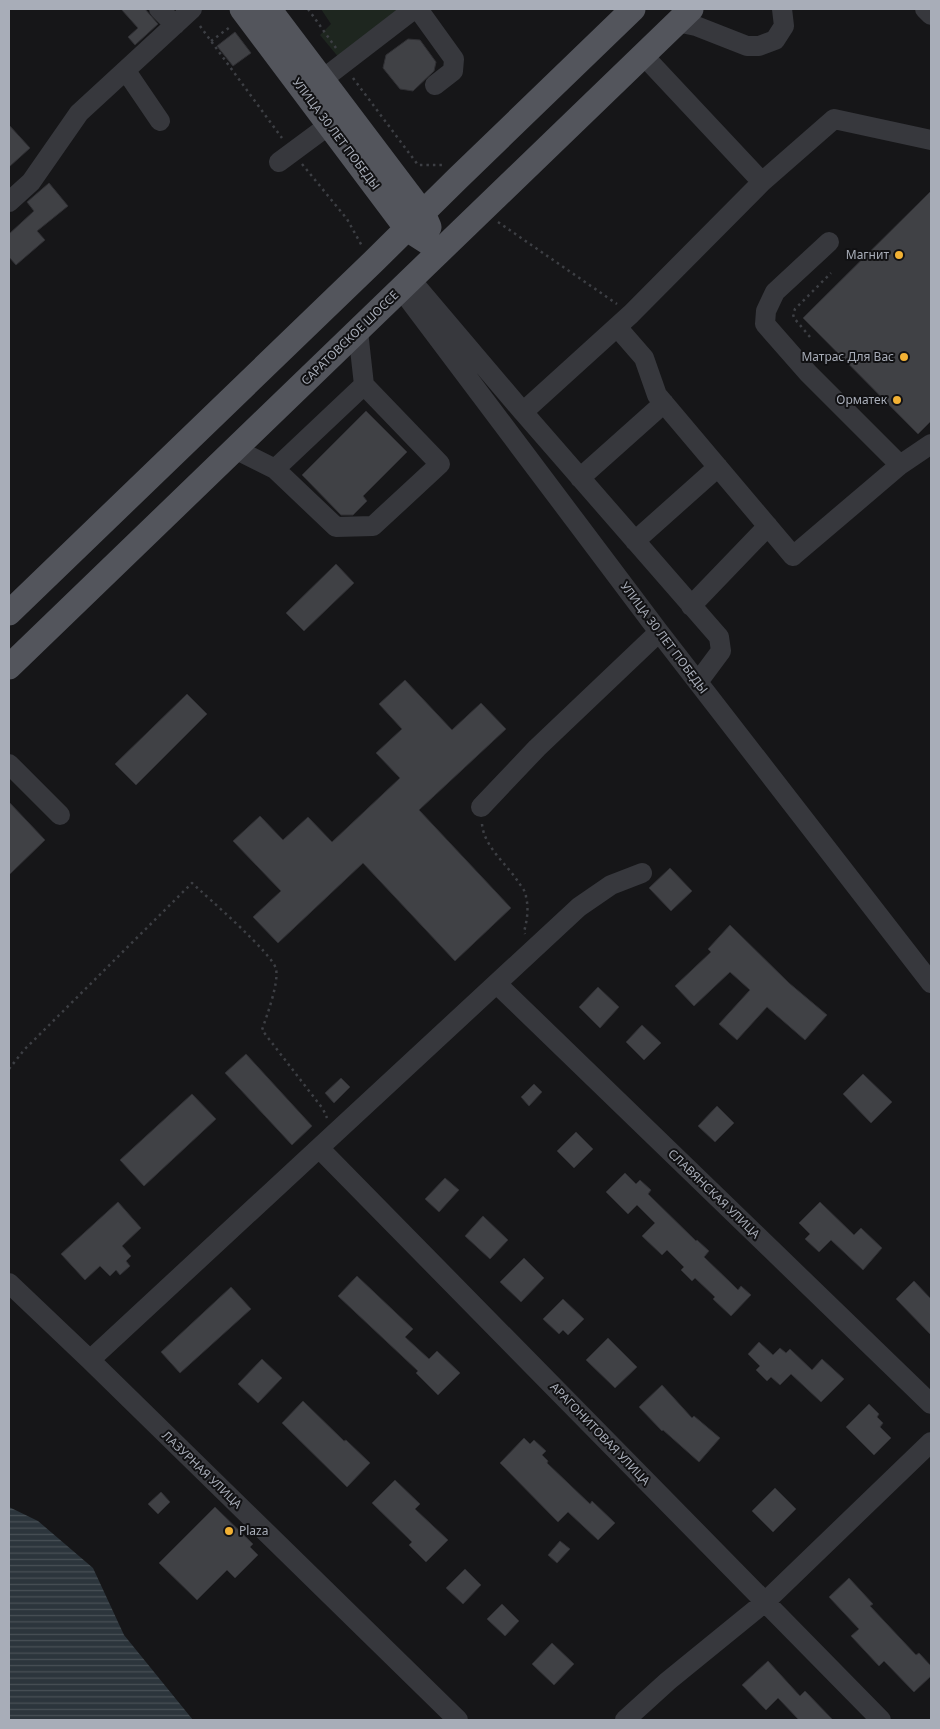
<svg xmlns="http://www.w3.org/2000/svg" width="940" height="1729" font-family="'Noto Sans',sans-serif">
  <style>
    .green { fill: #1e261f }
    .water { fill: url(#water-rules) }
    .building { fill: #404145; stroke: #303034 }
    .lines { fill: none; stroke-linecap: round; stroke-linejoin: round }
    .path { stroke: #3d3f44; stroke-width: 2.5; stroke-dasharray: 2.5 4; stroke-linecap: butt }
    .minor { stroke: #37383d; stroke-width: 20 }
    .major { stroke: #53555c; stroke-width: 25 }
    .poi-dot { fill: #f2b134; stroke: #111113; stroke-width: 2 }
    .labels { text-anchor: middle; stroke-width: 4; stroke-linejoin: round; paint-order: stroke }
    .street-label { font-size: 12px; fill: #a8adb8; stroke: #111113 }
    .poi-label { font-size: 12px; fill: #a8adb8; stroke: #111113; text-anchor: end }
  </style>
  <defs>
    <pattern id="water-rules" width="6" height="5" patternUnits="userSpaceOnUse" patternTransform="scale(1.25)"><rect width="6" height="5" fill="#2c353c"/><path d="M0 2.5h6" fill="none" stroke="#485056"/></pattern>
  </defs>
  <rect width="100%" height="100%" fill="#161618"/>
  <path class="green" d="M 321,9 L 403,9 L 340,59 L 320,35 L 331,24 Z"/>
  <path class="water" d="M 9,1507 L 38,1521 L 93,1568 L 124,1635 L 193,1720 L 9,1720 Z"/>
  <path class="building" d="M 121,9 L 145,9 L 158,24 L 135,45 L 128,37 L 138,28 Z
    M 235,32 L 251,53 L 233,66 L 217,46 Z
    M 408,39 L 420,40 L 436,62 L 434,71 L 413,91 L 400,89 L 383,68 L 386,55 Z
    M 9,125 L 30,148 L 9,167 Z
    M 49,183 L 68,206 L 37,231 L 45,240 L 16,265 L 9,257 L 9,234 L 34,211 L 27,202 Z
    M 931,191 L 931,421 L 918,434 L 803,318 Z
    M 366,411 L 407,452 L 363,496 L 367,501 L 353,515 L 341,515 L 302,475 Z
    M 336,564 L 354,583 L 304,631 L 286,613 Z
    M 405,680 L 452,730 L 481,703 L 506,729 L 419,810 L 511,908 L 455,961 L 363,863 L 278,943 L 253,917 L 281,891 L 233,841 L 260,816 L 283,840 L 308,817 L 332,842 L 400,778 L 376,753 L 402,729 L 379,704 Z
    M 187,694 L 207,714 L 136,785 L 115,764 Z
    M 9,802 L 45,840 L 9,875 Z
    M 670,868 L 692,891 L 671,911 L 649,888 Z
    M 730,925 L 789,983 L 827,1015 L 805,1040 L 767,1007 L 737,1040 L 719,1024 L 750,990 L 730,972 L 694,1006 L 675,986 L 711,952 L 708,949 Z
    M 598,987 L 619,1007 L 600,1028 L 579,1007 Z
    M 642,1025 L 661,1043 L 644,1060 L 626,1042 Z
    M 246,1054 L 312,1126 L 292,1145 L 225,1073 Z
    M 863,1074 L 892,1102 L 871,1123 L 843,1094 Z
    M 341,1078 L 350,1087 L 334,1103 L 325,1093 Z
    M 534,1084 L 542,1092 L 529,1106 L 521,1097 Z
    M 192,1094 L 216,1119 L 144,1186 L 120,1160 Z
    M 717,1106 L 734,1123 L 715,1142 L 698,1126 Z
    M 576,1132 L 593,1149 L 574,1168 L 557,1151 Z
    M 625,1173 L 636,1184 L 640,1180 L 651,1190 L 648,1194 L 696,1241 L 697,1240 L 709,1251 L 704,1257 L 730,1282 L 738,1290 L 741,1286 L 751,1295 L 731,1316 L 713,1299 L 715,1297 L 695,1278 L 692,1281 L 681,1270 L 684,1267 L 667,1250 L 662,1255 L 642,1236 L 655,1223 L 637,1205 L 628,1214 L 606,1192 Z
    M 445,1178 L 459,1190 L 439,1212 L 425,1199 Z
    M 118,1202 L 141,1228 L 122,1246 L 131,1256 L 126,1261 L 130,1266 L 120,1275 L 116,1270 L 110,1276 L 100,1266 L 85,1280 L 61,1254 Z
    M 820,1202 L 854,1235 L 861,1228 L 882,1248 L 863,1270 L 831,1240 L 819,1252 L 805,1239 L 810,1234 L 799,1223 Z
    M 483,1216 L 508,1240 L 490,1259 L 465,1236 Z
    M 524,1258 L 544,1278 L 521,1302 L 500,1282 Z
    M 357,1276 L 413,1329 L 405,1337 L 429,1359 L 437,1351 L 460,1373 L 438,1395 L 416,1373 L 418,1371 L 338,1296 Z
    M 914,1281 L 931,1299 L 931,1335 L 896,1299 Z
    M 231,1287 L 251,1309 L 180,1373 L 161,1352 Z
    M 563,1299 L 584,1319 L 568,1335 L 563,1330 L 559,1334 L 543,1319 Z
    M 608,1338 L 637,1367 L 615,1388 L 586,1360 Z
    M 759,1342 L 773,1355 L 780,1348 L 786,1353 L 790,1349 L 812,1370 L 822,1359 L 844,1379 L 821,1402 L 791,1374 L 780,1385 L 771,1377 L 767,1381 L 756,1370 L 760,1366 L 748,1354 Z
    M 262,1359 L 282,1378 L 258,1403 L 238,1384 Z
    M 662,1385 L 692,1418 L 694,1416 L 720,1438 L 699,1462 L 663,1430 L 662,1431 L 639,1407 Z
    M 303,1401 L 344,1441 L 346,1440 L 370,1463 L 347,1487 L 282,1423 Z
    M 869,1404 L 879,1414 L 877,1417 L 883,1423 L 880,1427 L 891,1438 L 874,1455 L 846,1427 Z
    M 524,1438 L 530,1444 L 534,1440 L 546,1451 L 542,1455 L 548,1461 L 547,1463 L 590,1504 L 592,1501 L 615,1523 L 598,1540 L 568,1512 L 558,1522 L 500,1463 Z
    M 395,1480 L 420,1504 L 415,1509 L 448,1540 L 426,1562 L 409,1545 L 412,1542 L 372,1503 Z
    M 775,1488 L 796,1509 L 773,1532 L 752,1511 Z
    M 161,1492 L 170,1502 L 158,1514 L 148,1504 Z
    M 215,1507 L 253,1544 L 250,1547 L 258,1555 L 235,1578 L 227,1570 L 197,1600 L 159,1563 Z
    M 560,1541 L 570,1549 L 557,1563 L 548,1555 Z
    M 465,1569 L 481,1585 L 463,1604 L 446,1588 Z
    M 849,1578 L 873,1604 L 870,1606 L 916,1655 L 919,1653 L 931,1666 L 931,1676 L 914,1692 L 884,1661 L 879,1666 L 851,1636 L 859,1629 L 829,1597 Z
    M 502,1604 L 519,1621 L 505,1636 L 487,1619 Z
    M 552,1643 L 574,1664 L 554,1685 L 532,1664 Z
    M 768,1661 L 800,1696 L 805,1691 L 833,1720 L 799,1720 L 778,1698 L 766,1710 L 742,1685 Z"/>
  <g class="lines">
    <path class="path" d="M 308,9 L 336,48
      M 200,26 L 282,138
      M 211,41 L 230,27
      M 353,78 L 418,165 L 444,165
      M 302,164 L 347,219 L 362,246
      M 498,222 L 617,304
      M 810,337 L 794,318 L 793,314 L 795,309 L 831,273
      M 482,824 C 484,847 507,864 519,883 C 522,887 526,892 526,897 C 529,909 527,920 524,932 L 525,934
      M 9,1069 L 24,1050 L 192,883 C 207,897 273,954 276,969 C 279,983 267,1015 262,1030 L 323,1109 L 327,1118"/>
    <path class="minor" d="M 159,9 L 175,25
      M 418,9 L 454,59 L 453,71 L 435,85
      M 925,9 L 931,15
      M 677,22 L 696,26 L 747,46 L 759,46 L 775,40 L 784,26 L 782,9
      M 643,55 L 762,182
      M 126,71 L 160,121
      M 323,79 L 414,9
      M 279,162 L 329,125
      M 9,202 L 31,182 L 79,113 L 192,9
      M 411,280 L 523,412 L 631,314 L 762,182 L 834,119 L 931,140
      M 401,289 L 659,632 L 931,983
      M 617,327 L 644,358 L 657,395 L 793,556 L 900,465 L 808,373 L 765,324 L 766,311 L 775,292 L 829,242
      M 523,412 L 719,637 L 721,651 L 698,682
      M 235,449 L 275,469 L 364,385 L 358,331
      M 900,465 L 931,444
      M 275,469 L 336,527 L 373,526 L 440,464 L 364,385
      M 580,478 L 664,403
      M 635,541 L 718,467
      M 691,606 L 768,526
      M 9,764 L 60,815
      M 481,807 L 537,748 L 659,632
      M 497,984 L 931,1404
      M 319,1148 L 881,1720
      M 9,1283 L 90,1360 L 458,1720
      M 90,1360 L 579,907 L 611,885 L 642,873
      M 625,1720 L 668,1681 L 765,1602 L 931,1442"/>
    <path class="major" d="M 242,9 L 407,229 L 440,250
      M 269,9 L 423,213 L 429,227
      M 9,613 L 374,261 L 457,179 L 633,9
      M 9,667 C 237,448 463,228 691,9"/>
  </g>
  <g class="poi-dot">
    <circle cx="899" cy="255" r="5"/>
    <circle cx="904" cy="357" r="5"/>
    <circle cx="897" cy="400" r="5"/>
    <circle cx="229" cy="1531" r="5"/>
  </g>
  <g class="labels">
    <g class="street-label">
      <text transform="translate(336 134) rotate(53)" y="4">УЛИЦА 30 ЛЕТ ПОБЕДЫ</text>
      <text transform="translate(350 338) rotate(-44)" y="4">САРАТОВСКОЕ ШОССЕ</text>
      <text transform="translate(664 638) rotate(53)" y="4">УЛИЦА 30 ЛЕТ ПОБЕДЫ</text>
      <text transform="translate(714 1194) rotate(44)" y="4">СЛАВЯНСКАЯ УЛИЦА</text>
      <text transform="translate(600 1434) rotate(46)" y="4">АРАГОНИТОВАЯ УЛИЦА</text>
      <text transform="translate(202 1470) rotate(44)" y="4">ЛАЗУРНАЯ УЛИЦА</text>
    </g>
    <g class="poi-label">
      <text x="889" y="259">Магнит</text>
      <text x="894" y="361">Матрас Для Вас</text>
      <text x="887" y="404">Орматек</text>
      <text x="239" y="1535" text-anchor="start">Plaza</text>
    </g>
  </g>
  <rect width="940" height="1729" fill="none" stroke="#a8adb8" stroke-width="20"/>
</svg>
